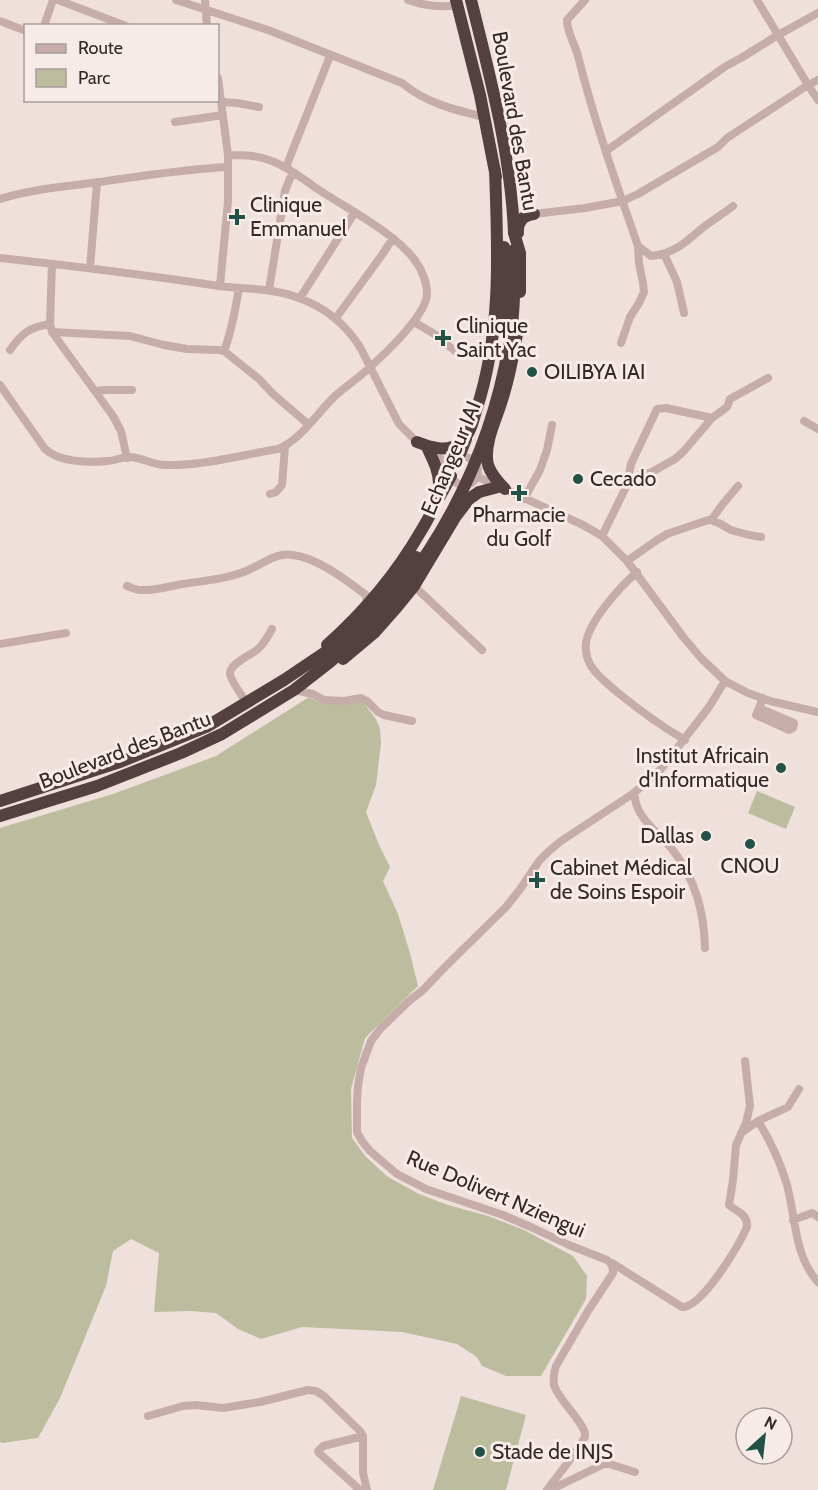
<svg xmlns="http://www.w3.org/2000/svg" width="818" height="1490" font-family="Cabin,sans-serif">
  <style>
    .green { fill: #bcbd9e }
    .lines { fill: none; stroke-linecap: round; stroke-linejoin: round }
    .minor { stroke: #c6ada9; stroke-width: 8 }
    .highway { stroke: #544040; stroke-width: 12 }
    .highway-bridge { stroke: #544040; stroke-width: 12 }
    .poi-dot { fill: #225145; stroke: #f7ebe8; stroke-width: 2 }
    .labels { text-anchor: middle; stroke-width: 6; stroke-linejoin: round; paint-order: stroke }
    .street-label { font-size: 21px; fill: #342828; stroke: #f7ebe8 }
    .poi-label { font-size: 21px; fill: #342828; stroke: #f7ebe8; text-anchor: start }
  </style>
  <rect width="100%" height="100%" fill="#efe0dc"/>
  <path class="green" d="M 309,697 L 319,702 L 362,701 L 376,719 L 380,729 L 381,743 L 376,785 L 366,812 L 380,847 L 390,867 L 383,881 L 398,914 L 410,953 L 418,986 L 365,1038 L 351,1089 L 352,1138 L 366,1157 L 388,1177 L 419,1194 L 448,1205 L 488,1216 L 524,1230 L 573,1256 L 587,1276 L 586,1299 L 541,1376 L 506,1376 L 482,1366 L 477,1357 L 457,1344 L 402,1332 L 302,1327 L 261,1339 L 238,1329 L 216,1313 L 190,1311 L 154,1312 L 159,1253 L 131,1239 L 113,1251 L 106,1286 L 60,1398 L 38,1438 L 2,1443 L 0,1442 L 0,828 L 113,794 L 216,756 Z
    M 757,791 L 795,807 L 786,829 L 748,813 Z
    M 461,1396 L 526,1415 L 506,1490 L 433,1490 Z"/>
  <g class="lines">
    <path class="minor" d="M 58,0 L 126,26
      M 176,0 L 268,30 L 402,83 C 426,103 455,110 484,117
      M 205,0 L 207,26
      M 408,0 C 425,6 440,8 458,5
      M 585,0 L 567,20 C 567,33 575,44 578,56 C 594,120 616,183 638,246 L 651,256 C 673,254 685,243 701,229 C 711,221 723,214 733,206
      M 757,0 L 808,85 L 818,80
      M 0,21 L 26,31
      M 44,26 L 53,0
      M 218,78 L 228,155 L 228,201 L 220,286
      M 221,102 L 237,103 L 259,107
      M 175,122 L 223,115
      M 606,151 L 726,66 L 741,58 L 778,35 L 818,13
      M 286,167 L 330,56
      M 0,199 C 32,189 66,186 100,182 C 142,176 185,169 228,167
      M 534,214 L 585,208 L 623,201 L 638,194 L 718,147 L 727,138 L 808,85 L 818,100
      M 664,254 L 677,282 L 684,313
      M 0,258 C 73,266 146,275 219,286 C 245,289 271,288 296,297 C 323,306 344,322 360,347 L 399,424 L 417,442 L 451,466
      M 52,264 L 50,324 L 52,332 L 113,416 L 121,431 L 127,458
      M 90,268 L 97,182
      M 269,290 L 285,191 L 290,178 L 295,173
      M 300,298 L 355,212
      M 336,318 L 382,255 L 393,238
      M 414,322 L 436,335 L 455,351
      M 52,332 L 130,336 L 164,345 L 187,349 L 219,350 L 224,351 L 259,379 L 273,394 L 308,424
      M 621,343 L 630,317 L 639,303 L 644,292 L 643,283 L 639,263 L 638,246
      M 10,350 C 22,333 30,327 50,324
      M 224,351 C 232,331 235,310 239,288
      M 0,385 L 45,449 C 59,462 88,463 107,461 C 114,461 122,457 129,457 C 141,457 153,465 165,465 C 203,466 241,455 278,449 C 301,440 317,413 335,396 C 346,386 359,378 370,367 C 386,353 428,313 427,293 C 427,282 421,268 414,259 C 393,232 348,209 319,190 C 303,179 290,168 272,161 C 257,155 243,155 228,155
      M 96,391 L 105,390 L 132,390
      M 804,421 L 818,429
      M450 471a14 14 0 1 1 28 0a14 14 0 1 1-28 0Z
      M 476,476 L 583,525 L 602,536 L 627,561 L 684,638 L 701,658 L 725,681 L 748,693 L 770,701 L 818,712
      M 627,485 L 639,475 L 650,473 L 675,459 L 683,452 L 712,418
      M 270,494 L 276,492 L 282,485 L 285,446
      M 524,499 L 540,470 L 547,450 L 552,425
      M 712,519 L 722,505 L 738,486
      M 602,536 L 627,485 L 631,464 L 657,409 L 666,408 L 712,418 L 727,407 L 730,399 L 768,378
      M 627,561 L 657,540 L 667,534 L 708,520 C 717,520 723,526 731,530 C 741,533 751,536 761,537
      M 637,572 C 620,587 589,621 586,643 C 585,651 587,659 591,666 C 597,676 608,684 617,692 C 639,710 661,726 685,740
      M 127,586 C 132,588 136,590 141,590 C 153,591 166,587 177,585 C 200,581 224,580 246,571 C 262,565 275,552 293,555 C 318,558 346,580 366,595 L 367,604
      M 414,586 L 482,650
      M 0,644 L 66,633
      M 294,690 L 313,694 L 324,700 L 344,701 L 361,698 L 367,701 L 378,712 L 384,715 L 412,721
      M 247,703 C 242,696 231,681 230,674 C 229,664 251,655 258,649 C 264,644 268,636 272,629
      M 759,708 L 756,715 L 789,730 L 793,728 L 794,723 L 759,708 L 763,698
      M 634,793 C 635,797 635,802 637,806 C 643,823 661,835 672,849 C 695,879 704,910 705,948
      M 758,1121 C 771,1142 780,1161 787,1185 C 796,1218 794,1256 818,1282
      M 741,1133 L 758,1121 L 788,1107 L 799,1089
      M 793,1220 L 812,1213 L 814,1214 L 818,1217
      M 612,1263 L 682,1307 C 702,1308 739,1245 747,1227 C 748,1214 737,1212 729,1205 L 733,1180 L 736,1145 L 746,1123 L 750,1106 L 745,1061
      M 148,1416 L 183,1406 L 196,1405 L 223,1408 L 260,1402 L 308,1390 L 316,1391 L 324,1396 L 360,1431 L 363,1436 L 363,1473 L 367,1490
      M 360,1490 L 319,1453 L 318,1451 L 323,1446 L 363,1436
      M 547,1490 C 555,1479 582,1446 585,1436 C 587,1425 558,1400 554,1385 C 553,1378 554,1372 556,1366 L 588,1311 L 613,1273 C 613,1267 612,1264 607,1260 L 569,1245 L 533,1228 L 503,1215 L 426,1189 L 397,1174 L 370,1151 L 362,1141 L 357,1132 L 357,1102 L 358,1086 L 361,1068 L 371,1041 L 381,1028 L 409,1001 L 423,990 L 443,969 L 506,907 L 521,888 L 539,861 L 549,851 L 561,841 L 634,793 L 661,769 L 709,707 L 725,681
      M 550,1490 L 606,1463 L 635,1472"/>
    <path class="highway" d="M 456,0 L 480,95 L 496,177
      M 471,0 C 490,76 511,155 514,233
      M 518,225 L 514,233 L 520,253 L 520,292
      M 518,233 C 517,222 523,215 534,214
      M 417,442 C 430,447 447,453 460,443 C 470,435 473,422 476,411 C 502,333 498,251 495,170
      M 458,459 L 466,439
      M 505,489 C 497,481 487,470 487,458 C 486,438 497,418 502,400 C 510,376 514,352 518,328
      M 440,496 L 451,476
      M 327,645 C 364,612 396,574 421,531 C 430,516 438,502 439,484 C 439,471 433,460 428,449
      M 343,659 L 374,633 L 397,607 L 414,586 L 456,516 L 469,499 L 479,492 L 498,487
      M 0,801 L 120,762 L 206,727 L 284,680 L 339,643
      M 0,816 L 97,786 L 181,753 L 222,734 L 294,690 L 330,662 L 346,648"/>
    <path class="highway-bridge" d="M 503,330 L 505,278 L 504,247
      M 339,643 L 375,607 L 416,557
      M 346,648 C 433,569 489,460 509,345 C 515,314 515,281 514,250"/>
  </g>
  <g class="poi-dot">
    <path d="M234 208h6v6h6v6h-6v6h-6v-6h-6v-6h6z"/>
    <path d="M440 329h6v6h6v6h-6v6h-6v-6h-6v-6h6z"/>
    <circle cx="532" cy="372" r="6"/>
    <circle cx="578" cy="479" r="6"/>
    <path d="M516 484h6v6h6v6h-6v6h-6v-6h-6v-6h6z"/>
    <circle cx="781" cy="768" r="6"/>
    <circle cx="706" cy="836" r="6"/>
    <circle cx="750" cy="844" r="6"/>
    <path d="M534 871h6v6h6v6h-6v6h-6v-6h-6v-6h6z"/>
    <circle cx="480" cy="1452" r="6"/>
  </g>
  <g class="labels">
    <g class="street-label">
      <text transform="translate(515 121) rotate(80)" y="7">Boulevard des Bantu</text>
      <text transform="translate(451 458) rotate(-67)" y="7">Echangeur IAI</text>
      <text transform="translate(125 750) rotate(-21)" y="7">Boulevard des Bantu</text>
      <text transform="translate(496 1194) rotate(23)" y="7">Rue Dolivert Nziengui</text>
    </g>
    <g class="poi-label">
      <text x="250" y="212">Clinique<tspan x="250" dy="24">Emmanuel</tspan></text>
      <text x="456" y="333">Clinique<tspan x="456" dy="24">Saint Yac</tspan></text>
      <text x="544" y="379">OILIBYA IAI</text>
      <text x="590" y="486">Cecado</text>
      <text x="519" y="522" text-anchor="middle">Pharmacie<tspan x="519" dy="24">du Golf</tspan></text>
      <text x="769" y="763" text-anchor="end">Institut Africain<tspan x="769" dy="24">d'Informatique</tspan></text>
      <text x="694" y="843" text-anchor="end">Dallas</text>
      <text x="750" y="873" text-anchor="middle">CNOU</text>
      <text x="550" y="875">Cabinet Médical<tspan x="550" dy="24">de Soins Espoir</tspan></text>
      <text x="492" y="1459">Stade de INJS</text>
    </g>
  </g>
  <rect x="24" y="24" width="195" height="78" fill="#f7ebe8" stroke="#a99d9b" stroke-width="1.5"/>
  <rect x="36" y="44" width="30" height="9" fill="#c6ada9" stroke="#a99d9b" stroke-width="1.5"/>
  <text x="78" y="54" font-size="18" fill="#342828">Route</text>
  <rect x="36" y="69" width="30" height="18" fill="#bcbd9e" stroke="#a99d9b" stroke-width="1.5"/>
  <text x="78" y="84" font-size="18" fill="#342828">Parc</text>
  <g transform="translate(764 1436) rotate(27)"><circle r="28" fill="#f7ebe8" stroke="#a99d9b" stroke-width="1.5"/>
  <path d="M0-4.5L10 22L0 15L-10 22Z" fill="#225145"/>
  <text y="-9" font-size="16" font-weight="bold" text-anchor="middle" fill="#342828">N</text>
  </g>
</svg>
